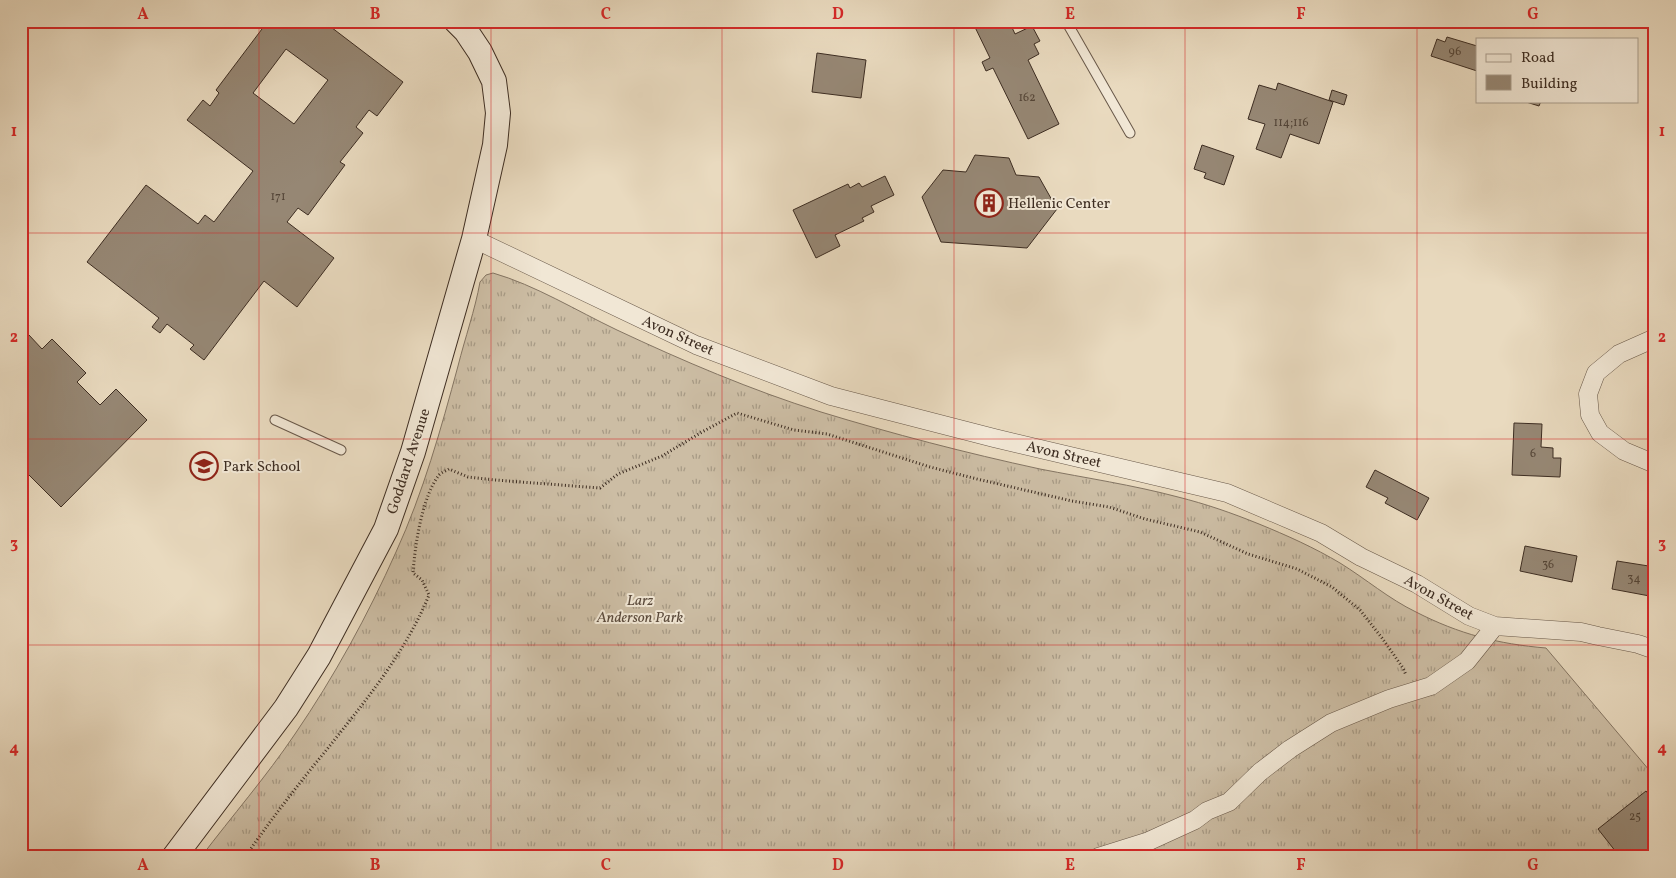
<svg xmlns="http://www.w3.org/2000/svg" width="1676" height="878" font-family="Vollkorn,serif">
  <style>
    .grass { fill: url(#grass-tufts); stroke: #847563 }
    .building { fill: #968774; stroke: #3d2d22; fill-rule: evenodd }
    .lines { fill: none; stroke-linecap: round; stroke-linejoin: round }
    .service-casing { stroke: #685849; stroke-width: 11 }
    .minor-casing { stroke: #685849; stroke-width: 19 }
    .secondary-casing { stroke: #3d2d22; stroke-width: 26 }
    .path { stroke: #3d2d22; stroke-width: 3; stroke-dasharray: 1 2.5; stroke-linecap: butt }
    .service { stroke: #f1e7d5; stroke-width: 9 }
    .minor { stroke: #f1e7d5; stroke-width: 18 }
    .secondary { stroke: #f1e7d5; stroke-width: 24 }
    .grid { fill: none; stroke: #d62828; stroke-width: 1; stroke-opacity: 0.55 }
    .labels { text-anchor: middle; stroke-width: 4; stroke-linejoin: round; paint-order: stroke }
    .number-label { font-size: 12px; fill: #534436 }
    .poi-label { font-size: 15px; fill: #3d2d22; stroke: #f1e7d5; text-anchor: start }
    .street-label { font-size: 15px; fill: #3d2d22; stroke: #f1e7d5 }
    .park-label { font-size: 15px; font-style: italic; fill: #5a4a3c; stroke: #f1e7d5 }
    .neatline { fill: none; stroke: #d62828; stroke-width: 2 }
    .grid-label { font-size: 16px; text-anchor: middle; font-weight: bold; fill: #d62828 }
  </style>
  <defs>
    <pattern id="grass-tufts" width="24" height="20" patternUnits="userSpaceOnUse" patternTransform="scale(1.25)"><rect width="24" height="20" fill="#ccbda4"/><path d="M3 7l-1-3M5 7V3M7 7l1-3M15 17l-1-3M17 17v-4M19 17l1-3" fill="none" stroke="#a79a85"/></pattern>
  </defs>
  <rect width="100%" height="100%" fill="#e9dabf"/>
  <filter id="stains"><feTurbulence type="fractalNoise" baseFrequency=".004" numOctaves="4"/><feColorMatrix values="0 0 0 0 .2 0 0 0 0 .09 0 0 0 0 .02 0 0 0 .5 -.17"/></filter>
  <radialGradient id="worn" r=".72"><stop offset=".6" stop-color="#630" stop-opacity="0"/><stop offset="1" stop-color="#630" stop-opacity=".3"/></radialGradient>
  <path class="grass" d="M 493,273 C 535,285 577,311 617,330 C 683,361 751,390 821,412 C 893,434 966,453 1040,469 C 1086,478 1133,485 1178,497 C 1206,504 1232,513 1259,524 C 1286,535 1315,548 1340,563 C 1366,579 1389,599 1416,612 C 1459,634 1498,644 1546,648 L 1655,777 L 1655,857 L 201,857 C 232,816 266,777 295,734 C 334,677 368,615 396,552 C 423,493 441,429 458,366 C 465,338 475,310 480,282 L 486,275 Z"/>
  <path class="building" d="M 268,21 L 323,21 L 403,82 L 377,116 L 369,110 L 356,127 L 363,133 L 340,162 L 345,165 L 308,215 L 298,208 L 287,222 L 334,258 L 297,307 L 264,281 L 204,360 L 190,349 L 194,345 L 167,324 L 160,333 L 152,327 L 159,318 L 87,262 L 146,185 L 198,224 L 205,215 L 214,222 L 253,171 L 187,120 L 203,100 L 210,106 L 219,93 L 216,90 ZM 286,49 L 328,80 L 294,124 L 253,93 Z
    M 972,21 L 1009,21 L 1015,34 L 1032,26 L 1040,41 L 1034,44 L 1039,54 L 1028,60 L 1059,124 L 1028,139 L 993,68 L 986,71 L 982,62 L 990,58 Z
    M 1447,37 L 1477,46 L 1477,71 L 1431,56 L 1437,39 L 1445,42 Z
    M 817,53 L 866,60 L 861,98 L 812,92 Z
    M 1278,83 L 1333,102 L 1319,144 L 1290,134 L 1281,158 L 1256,149 L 1265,124 L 1248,119 L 1259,85 L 1276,90 Z
    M 1332,90 L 1347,95 L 1344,105 L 1329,100 Z
    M 1523,101 L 1541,101 L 1539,106 Z
    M 1202,145 L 1234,156 L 1224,185 L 1204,178 L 1206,173 L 1194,169 Z
    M 975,155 L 1009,158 L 1016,175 L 1039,177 L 1057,209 L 1027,248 L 941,242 L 922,197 L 943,170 L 966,172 Z
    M 885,176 L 894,195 L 871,206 L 874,212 L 862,218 L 864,221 L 835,235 L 840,246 L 816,258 L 793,210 L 848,184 L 850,188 L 859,183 L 862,187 Z
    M 29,335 L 42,349 L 52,339 L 86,373 L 77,382 L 100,405 L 116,389 L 147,420 L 61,507 L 28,474 L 21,481 L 21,343 Z
    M 1655,377 L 1655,392 L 1649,380 Z
    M 1514,423 L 1542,424 L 1541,447 L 1553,448 L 1553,458 L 1561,458 L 1560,477 L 1512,475 Z
    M 1375,470 L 1429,498 L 1417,520 L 1385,503 L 1388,498 L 1366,487 Z
    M 1525,546 L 1577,556 L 1572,582 L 1520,571 Z
    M 1617,561 L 1655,567 L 1655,597 L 1612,589 Z
    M 1646,791 L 1655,802 L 1655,857 L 1620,857 L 1598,829 Z"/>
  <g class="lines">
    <defs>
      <path id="service" d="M 1066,21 L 1130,133
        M 275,420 L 341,450"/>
      <path id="minor" d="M 474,239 L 696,345 L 831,396 L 994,438 L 1227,493 L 1321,533 L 1361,557 L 1417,584 L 1469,616 L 1495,626 L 1581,632 L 1598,636 L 1638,644 L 1655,650
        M 1655,338 L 1619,354 L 1596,373 L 1588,394 L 1590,415 L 1600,433 L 1624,451 L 1655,464
        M 1098,857 L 1149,841 L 1195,820 L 1207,811 L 1229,802 L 1260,772 L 1290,749 L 1331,723 L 1389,699 L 1431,686 L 1467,661 L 1495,626"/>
      <path id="secondary" d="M 174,857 L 286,708 L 319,656 L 386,529 L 413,452 L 474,239 L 495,145 L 498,113 L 494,81 L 480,52 L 466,31 L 456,21"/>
    </defs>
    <use href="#service" class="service-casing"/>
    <use href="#minor" class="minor-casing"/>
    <use href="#secondary" class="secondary-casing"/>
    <path class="path" d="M 245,857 C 270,821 296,787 324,753 C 363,704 405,654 429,595 L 422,580 L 413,573 C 415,545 422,497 439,475 C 442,472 446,471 449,469 L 468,477 L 495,480 L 600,488 L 618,474 L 662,456 L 702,432 L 737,413 L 794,430 L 827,434 L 930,467 L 977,479 L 1072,501 L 1109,507 L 1145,519 L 1200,532 L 1248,554 L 1297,569 L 1332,587 L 1360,610 L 1382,638 L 1403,668 L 1406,675"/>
    <use href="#service" class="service"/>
    <use href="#minor" class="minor"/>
    <use href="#secondary" class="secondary"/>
  </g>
  <path class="grid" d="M 259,21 L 259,857M 491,21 L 491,857M 722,21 L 722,857M 954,21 L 954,857M 1185,21 L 1185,857M 1417,21 L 1417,857M 21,233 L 1655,233M 21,439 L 1655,439M 21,645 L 1655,645"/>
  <defs>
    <symbol id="building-ring" viewBox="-11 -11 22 22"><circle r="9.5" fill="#f1e7d5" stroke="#8f2418" stroke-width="1.5"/><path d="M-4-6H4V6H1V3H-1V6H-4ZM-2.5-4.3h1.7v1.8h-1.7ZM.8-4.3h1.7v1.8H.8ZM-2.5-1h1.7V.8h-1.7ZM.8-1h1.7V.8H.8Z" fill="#8f2418"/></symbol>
    <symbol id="school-ring" viewBox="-11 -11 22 22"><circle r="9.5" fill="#f1e7d5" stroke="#8f2418" stroke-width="1.5"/><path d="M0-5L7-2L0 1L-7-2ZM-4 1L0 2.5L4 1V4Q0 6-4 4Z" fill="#8f2418"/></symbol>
  </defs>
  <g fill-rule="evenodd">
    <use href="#building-ring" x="973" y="187" width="32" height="32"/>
    <use href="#school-ring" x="188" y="450" width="32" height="32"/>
  </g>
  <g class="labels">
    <g class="number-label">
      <text x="1455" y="55">96</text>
      <text x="1027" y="101">162</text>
      <text x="1291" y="126">114;116</text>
      <text x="278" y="200">171</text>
      <text x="1533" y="457">6</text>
      <text x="1548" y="568">36</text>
      <text x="1634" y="582">34</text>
      <text x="1635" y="820">25</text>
    </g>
    <g class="poi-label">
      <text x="1008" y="208">Hellenic Center</text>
      <text x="223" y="471">Park School</text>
    </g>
    <g class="street-label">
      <text transform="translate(678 335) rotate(24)" y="5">Avon Street</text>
      <text transform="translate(1064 454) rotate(13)" y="5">Avon Street</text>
      <text transform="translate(408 461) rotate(-72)" y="5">Goddard Avenue</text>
      <text transform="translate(1439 597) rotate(29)" y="5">Avon Street</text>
    </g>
    <g class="park-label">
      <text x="640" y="605">Larz<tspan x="640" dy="17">Anderson Park</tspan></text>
    </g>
  </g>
  <rect width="1676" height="878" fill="none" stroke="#e9dabf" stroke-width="55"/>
  <rect x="1476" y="38" width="162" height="65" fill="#f1e7d5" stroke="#a99d8d"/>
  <rect x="1486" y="54" width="25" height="8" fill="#f1e7d5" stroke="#a99d8d"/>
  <text x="1521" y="62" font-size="15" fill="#3d2d22">Road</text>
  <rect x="1486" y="75" width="25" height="15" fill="#968774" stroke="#a99d8d"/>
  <text x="1521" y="88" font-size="15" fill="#3d2d22">Building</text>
  <rect x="28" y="28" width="1620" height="822" class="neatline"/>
  <g class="grid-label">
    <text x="143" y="19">A</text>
    <text x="375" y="19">B</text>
    <text x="606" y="19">C</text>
    <text x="838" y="19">D</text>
    <text x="1070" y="19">E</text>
    <text x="1301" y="19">F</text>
    <text x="1533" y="19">G</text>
    <text x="14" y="136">1</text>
    <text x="1662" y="136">1</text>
    <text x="14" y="342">2</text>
    <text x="1662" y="342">2</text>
    <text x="14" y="548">3</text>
    <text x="1662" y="548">3</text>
    <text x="14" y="753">4</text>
    <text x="1662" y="753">4</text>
    <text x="143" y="870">A</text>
    <text x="375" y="870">B</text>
    <text x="606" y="870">C</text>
    <text x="838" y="870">D</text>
    <text x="1070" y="870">E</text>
    <text x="1301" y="870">F</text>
    <text x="1533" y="870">G</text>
  </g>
  <rect width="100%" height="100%" filter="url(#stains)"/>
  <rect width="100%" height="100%" fill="url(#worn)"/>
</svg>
